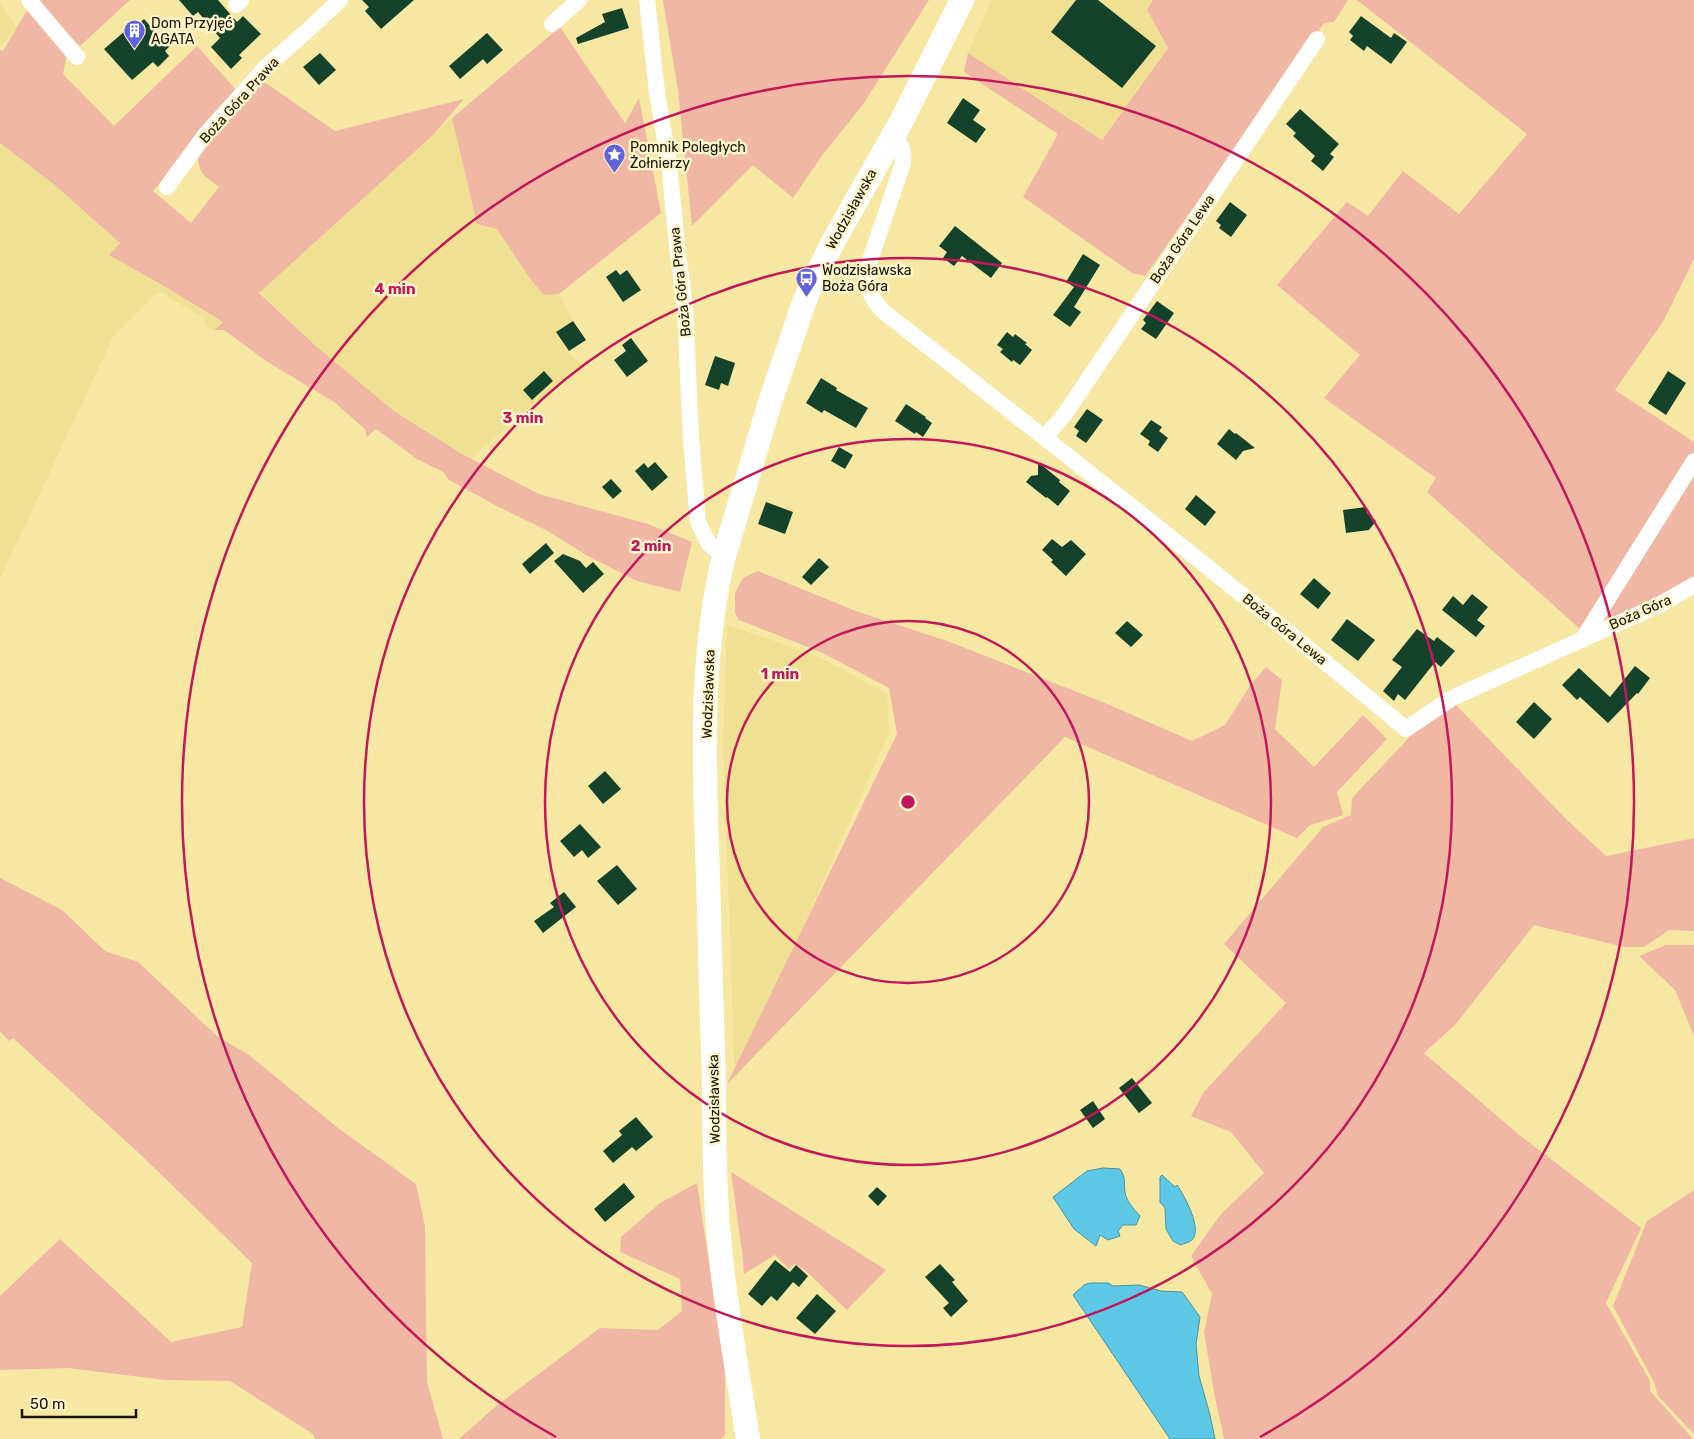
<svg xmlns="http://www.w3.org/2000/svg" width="1694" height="1439" font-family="Rubik,sans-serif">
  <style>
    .built { fill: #f0e093 }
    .green { fill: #f0b7a5 }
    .water { fill: #5dc9e6; stroke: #4992a1 }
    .building { fill: #15422b }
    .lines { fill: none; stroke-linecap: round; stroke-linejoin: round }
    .street { stroke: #fff; stroke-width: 16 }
    .secondary { stroke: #fff; stroke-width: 24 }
    .ring { fill: none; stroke: #c2185b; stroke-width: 2.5 }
    .labels { text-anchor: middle; stroke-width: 5; stroke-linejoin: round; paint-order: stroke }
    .poi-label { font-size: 14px; fill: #191300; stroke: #fdf5cc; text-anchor: start }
    .street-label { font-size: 14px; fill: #191300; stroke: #fdf5cc }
    .centre { fill: #c2185b; stroke: #fdf5cc; stroke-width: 2.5 }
    .ring-label { font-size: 15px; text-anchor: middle; font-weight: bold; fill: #c2185b; stroke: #fdf5cc; stroke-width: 5; stroke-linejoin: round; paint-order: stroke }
  </style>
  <rect width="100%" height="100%" fill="#f6e8a3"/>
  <path class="built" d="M 992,0 L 1153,0 L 1147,10 L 1168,47 L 1102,140 L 968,53 Z
    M 0,4 L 17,27 L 0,47 Z
    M 452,118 L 477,224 L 497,229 L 531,280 L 544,295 L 559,294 L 573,320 L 555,332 L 569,353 L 582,365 L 535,403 L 471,459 L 394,411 L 317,347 L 259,292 Z
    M 0,143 L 56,186 L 120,243 L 109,255 L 164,286 L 223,322 L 214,330 L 206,326 L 205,319 L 162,293 L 157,293 L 113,337 L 0,579 Z
    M 727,625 L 817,656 L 887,693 L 889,733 L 735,1081 L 723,746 Z"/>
  <path class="green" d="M 31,0 L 130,0 L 80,46 Z
    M 663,0 L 929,0 L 864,103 L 821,157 L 793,198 L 753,165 L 692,226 L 678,90 Z
    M 1153,0 L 1348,0 L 1334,22 L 1324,23 L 1145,276 L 1132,273 L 1023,197 L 1058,134 L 964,72 L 968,53 L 1102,140 L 1168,48 L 1147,10 Z
    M 1357,0 L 1694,0 L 1694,259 L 1664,320 L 1615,390 L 1694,442 L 1694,580 L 1599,626 L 1580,629 L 1427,492 L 1436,478 L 1324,398 L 1360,355 L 1277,285 L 1347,202 L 1368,216 L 1403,171 L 1459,214 L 1527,134 Z
    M 29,7 L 67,54 L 63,74 L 114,126 L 197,46 L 237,91 L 153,191 L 191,223 L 219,187 C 205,176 198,174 198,154 L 263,81 L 335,131 L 464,99 L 433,135 L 259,293 L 317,347 L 394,411 L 462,454 L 539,494 L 648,524 L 692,542 L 680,592 L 637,581 L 586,555 L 548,531 L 497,506 L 449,480 L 443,472 L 417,459 L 376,429 L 367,437 L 365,429 L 334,402 L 266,361 L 224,330 L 214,330 L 223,322 L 164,286 L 109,255 L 120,243 L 56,186 L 0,143 L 0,50 L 3,51 Z
    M 560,27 L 625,123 L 639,98 L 661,213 L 559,294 L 544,295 L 531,280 L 497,229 L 477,224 L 452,118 Z
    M 758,571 L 856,611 L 950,642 L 1105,703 L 1192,741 L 1225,725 L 1251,684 L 1266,667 L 1282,680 L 1275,729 L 1314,767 L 1363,715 L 1387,739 L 1337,792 L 1343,815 L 1310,825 L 1297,838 L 1065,737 L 727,1084 L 897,734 L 889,688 L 823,653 L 739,620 L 735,613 L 735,593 L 743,578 Z
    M 1455,704 L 1565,818 L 1606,856 L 1694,838 L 1694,931 L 1669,930 L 1644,947 L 1624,947 L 1534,925 L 1455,1025 L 1424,1053 L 1518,1134 L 1641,1228 L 1606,1303 L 1650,1381 L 1650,1391 L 1693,1439 L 1224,1439 L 1214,1392 L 1204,1332 L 1212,1294 L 1191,1256 L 1221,1214 L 1264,1173 L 1231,1132 L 1191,1116 L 1204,1092 L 1286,1003 L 1224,944 L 1323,827 L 1351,815 L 1352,798 L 1421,725 Z
    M 0,878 L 62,910 L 105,951 L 138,962 L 217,1036 L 249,1055 L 338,1128 L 416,1184 L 425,1226 L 427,1382 L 443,1439 L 315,1439 L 313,1434 L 230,1381 L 165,1380 L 68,1368 L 0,1370 L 0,1296 L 60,1239 L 171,1342 L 242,1327 L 252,1263 L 142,1156 L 13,1038 L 9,1041 L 0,1031 Z
    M 1666,945 L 1694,945 L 1694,1036 L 1675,990 L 1639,956 Z
    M 731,1172 L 886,1270 L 847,1310 L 806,1271 L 795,1264 L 789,1269 L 775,1255 L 744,1274 L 743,1259 Z
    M 697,1183 L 725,1370 L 725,1435 L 721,1439 L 459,1439 L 496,1406 L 600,1328 L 658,1330 L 682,1311 L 680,1279 L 620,1252 L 621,1237 L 660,1203 Z
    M 1694,1190 L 1694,1434 L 1658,1396 L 1654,1382 L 1613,1306 L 1647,1221 Z"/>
  <path class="water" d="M 1103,1168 L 1120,1169 C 1127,1181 1123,1180 1125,1192 C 1126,1201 1134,1209 1140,1216 L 1136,1225 L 1123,1225 L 1118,1231 L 1120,1236 L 1108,1240 L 1100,1235 L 1096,1246 L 1074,1229 L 1053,1197 L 1087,1171 Z
    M 1162,1175 L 1175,1187 L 1177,1185 C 1184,1195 1203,1229 1192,1240 C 1189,1243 1184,1243 1181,1245 L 1173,1241 L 1166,1229 L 1165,1208 L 1160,1202 L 1160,1177 Z
    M 1090,1283 L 1108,1283 L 1113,1286 L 1139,1285 L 1161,1291 L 1182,1292 L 1200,1317 L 1196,1344 L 1199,1376 L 1210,1415 L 1215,1439 L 1170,1439 L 1073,1295 L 1084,1285 Z"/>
  <path class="building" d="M 179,0 L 218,0 L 237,22 L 243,16 L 261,34 L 239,55 L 242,58 L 231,69 L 211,47 L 220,38 L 198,12 L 193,16 Z
    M 362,0 L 414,0 L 381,29 L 365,11 L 369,7 Z
    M 1076,0 L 1098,0 L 1156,46 L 1122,88 L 1051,32 Z
    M 622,8 L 629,28 L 578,44 L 576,38 L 605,22 L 602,14 Z
    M 1361,16 L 1391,38 L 1394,33 L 1407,42 L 1391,64 L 1367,46 L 1364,51 L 1350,40 L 1353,36 L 1349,32 Z
    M 144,19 L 169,47 L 165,51 L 169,56 L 158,67 L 153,62 L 132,80 L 104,49 L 125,31 L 128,34 Z
    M 487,33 L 503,50 L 487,64 L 483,59 L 460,79 L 449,66 Z
    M 320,53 L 336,70 L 319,85 L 303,67 Z
    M 963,98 L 980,110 L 973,120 L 986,129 L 976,143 L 947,123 Z
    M 1300,109 L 1339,144 L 1330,154 L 1334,157 L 1323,171 L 1311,161 L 1315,156 L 1293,136 L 1296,133 L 1286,124 Z
    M 1230,202 L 1247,215 L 1231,237 L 1219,228 L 1221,225 L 1216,221 Z
    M 955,226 L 1002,263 L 991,278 L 962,256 L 954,266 L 943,258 L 947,252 L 939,246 Z
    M 1083,254 L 1100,265 L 1074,307 L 1081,312 L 1070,327 L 1053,315 L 1074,287 L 1066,282 Z
    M 616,270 L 620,275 L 627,270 L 641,290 L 623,302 L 606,277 Z
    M 1157,301 L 1174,313 L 1156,339 L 1141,329 L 1146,323 L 1143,320 Z
    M 573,321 L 586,340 L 569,351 L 556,332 Z
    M 1007,332 L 1013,337 L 1015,334 L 1027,343 L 1025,344 L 1032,350 L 1020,365 L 1013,360 L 1012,362 L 1000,352 L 1003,349 L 997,345 Z
    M 631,338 L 648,361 L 627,377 L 614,360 L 626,351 L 622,345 Z
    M 715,356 L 735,363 L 728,386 L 721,383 L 719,390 L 705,385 Z
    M 544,371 L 553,381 L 532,400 L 523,390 Z
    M 1668,371 L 1686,383 L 1666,415 L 1648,403 Z
    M 821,378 L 837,388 L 836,390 L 868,408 L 856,428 L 824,410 L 822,413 L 806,403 Z
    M 906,404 L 926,417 L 925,418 L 932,423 L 923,437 L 916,432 L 915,434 L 895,421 Z
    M 1087,409 L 1103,420 L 1086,443 L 1076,436 L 1079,431 L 1074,427 Z
    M 1151,420 L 1162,427 L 1159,431 L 1168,438 L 1158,452 L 1148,445 L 1150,441 L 1140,434 Z
    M 1229,429 L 1235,434 L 1236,433 L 1255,448 L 1243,451 L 1236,460 L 1217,444 Z
    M 839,447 L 853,455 L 845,469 L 831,461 Z
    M 655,462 L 668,477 L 652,491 L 635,471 L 644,463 L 648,468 Z
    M 1038,462 L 1060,480 L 1059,482 L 1070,491 L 1058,506 L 1047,497 L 1046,498 L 1026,482 L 1031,476 L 1038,475 Z
    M 611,479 L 622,491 L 613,499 L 602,487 Z
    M 1196,495 L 1216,512 L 1205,526 L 1185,509 Z
    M 766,502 L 793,512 L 785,534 L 758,524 Z
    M 1366,507 L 1367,513 L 1376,521 L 1369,530 L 1346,533 L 1343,510 Z
    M 1052,539 L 1062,547 L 1071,540 L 1086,554 L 1066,576 L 1051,562 L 1053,560 L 1042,550 Z
    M 546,543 L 554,553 L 530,574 L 522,564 Z
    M 563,554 L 580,561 L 586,568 L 593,562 L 604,574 L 583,593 L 554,561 Z
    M 819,558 L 829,567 L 811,585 L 802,577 Z
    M 1314,578 L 1331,593 L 1318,609 L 1300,594 Z
    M 1472,594 L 1488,607 L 1477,620 L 1485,626 L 1476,637 L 1442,610 L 1453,596 L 1463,605 Z
    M 1347,619 L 1375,640 L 1358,661 L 1331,640 Z
    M 1127,621 L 1143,635 L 1131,647 L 1115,633 Z
    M 1417,629 L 1434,641 L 1437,637 L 1455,651 L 1441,667 L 1435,662 L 1405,700 L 1398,694 L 1394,701 L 1383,691 L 1402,667 L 1392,660 Z
    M 1635,666 L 1650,678 L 1638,694 L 1637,693 L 1608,723 L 1580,697 L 1577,700 L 1562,685 L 1579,668 L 1610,697 Z
    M 1534,702 L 1552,719 L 1534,739 L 1516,722 Z
    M 605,771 L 621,789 L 603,804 L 588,786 Z
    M 580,824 L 601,847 L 588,858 L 582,850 L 574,857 L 560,841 Z
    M 617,865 L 637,889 L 618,905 L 597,881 Z
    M 564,892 L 576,907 L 543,933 L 534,921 L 554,907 L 550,903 Z
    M 1132,1078 L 1152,1103 L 1139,1113 L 1119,1088 Z
    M 1093,1101 L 1105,1119 L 1093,1128 L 1080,1110 Z
    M 636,1117 L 653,1137 L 636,1151 L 632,1147 L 613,1163 L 603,1151 L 622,1135 L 619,1131 Z
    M 624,1183 L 635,1197 L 605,1222 L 594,1209 Z
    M 877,1187 L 887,1196 L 878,1206 L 868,1196 Z
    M 775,1260 L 790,1272 L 796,1265 L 808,1276 L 799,1287 L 793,1282 L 777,1301 L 771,1296 L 762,1306 L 748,1294 Z
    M 940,1264 L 955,1280 L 952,1282 L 968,1301 L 951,1317 L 943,1308 L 949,1303 L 925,1277 Z
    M 817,1294 L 836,1311 L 815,1334 L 796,1318 Z"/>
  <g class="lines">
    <path class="street" d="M 29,0 L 77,57
      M 647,0 L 657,93 L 669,163 L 677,246 L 685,307 L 691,439 L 698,522 L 709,544 L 724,556
      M 236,5 L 241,0
      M 552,24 L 579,0
      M 893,136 C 902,144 904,151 903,163 L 868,266 C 865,285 870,298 884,312 C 1059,449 1235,586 1406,729 L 1452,698 L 1659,605 L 1694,585
      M 167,187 L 205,135 L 266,67 L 308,30 L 340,0
      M 1045,437 L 1065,414 L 1317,39
      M 1584,637 L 1694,461"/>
    <path class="secondary" d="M 748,1439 C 737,1369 724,1298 718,1227 C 714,1177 714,1126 714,1076 C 712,1021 710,966 709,911 C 706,795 696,670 724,556 L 771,399 L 806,297 L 833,242 L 902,120 L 962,0"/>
  </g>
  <g class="ring">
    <circle cx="908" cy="802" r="181"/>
    <circle cx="908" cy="802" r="363"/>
    <circle cx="908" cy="802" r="544"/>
    <path d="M556 1437A726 726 0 1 1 1260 1437"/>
  </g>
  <defs>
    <symbol id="building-pin" viewBox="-11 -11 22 30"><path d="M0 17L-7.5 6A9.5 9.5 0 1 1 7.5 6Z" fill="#6063db" stroke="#fdf5cc"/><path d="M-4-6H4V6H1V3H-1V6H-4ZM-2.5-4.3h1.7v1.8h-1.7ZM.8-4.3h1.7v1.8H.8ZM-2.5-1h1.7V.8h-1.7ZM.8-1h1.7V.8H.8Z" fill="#fff"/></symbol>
    <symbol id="sight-pin" viewBox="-11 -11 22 30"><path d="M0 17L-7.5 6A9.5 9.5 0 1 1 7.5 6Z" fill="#6063db" stroke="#fdf5cc"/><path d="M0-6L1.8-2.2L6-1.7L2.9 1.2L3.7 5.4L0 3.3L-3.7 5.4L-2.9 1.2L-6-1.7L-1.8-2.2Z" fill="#fff"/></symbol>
    <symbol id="bus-pin" viewBox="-11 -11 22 30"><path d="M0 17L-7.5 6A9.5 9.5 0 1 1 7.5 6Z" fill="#6063db" stroke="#fdf5cc"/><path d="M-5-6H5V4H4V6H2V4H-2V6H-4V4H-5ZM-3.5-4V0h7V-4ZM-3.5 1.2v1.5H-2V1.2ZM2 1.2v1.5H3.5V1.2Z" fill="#fff"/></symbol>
  </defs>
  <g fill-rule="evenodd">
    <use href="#building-pin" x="122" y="18" width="25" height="34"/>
    <use href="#sight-pin" x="602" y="142" width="25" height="34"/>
    <use href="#bus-pin" x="794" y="266" width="25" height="34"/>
  </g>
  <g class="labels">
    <g class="poi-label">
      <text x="151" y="28">Dom Przyjęć<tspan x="151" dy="16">AGATA</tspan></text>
      <text x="630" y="152">Pomnik Poległych<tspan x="630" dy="16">Żołnierzy</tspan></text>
      <text x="822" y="275">Wodzisławska<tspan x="822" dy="16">Boża Góra</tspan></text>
    </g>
    <g class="street-label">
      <text transform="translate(239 100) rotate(-48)" y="5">Boża Góra Prawa</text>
      <text transform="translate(851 209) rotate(-61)" y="5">Wodzisławska</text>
      <text transform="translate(1182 239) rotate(-56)" y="5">Boża Góra Lewa</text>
      <text transform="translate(680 282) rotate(-96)" y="5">Boża Góra Prawa</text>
      <text transform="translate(1640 612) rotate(-24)" y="5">Boża Góra</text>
      <text transform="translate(1285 629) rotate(39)" y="5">Boża Góra Lewa</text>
      <text transform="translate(708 694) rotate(-88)" y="5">Wodzisławska</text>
      <text transform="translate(714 1099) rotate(-91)" y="5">Wodzisławska</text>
    </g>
  </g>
  <circle cx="908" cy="802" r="8" class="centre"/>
  <g class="ring-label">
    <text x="395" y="294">4 min</text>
    <text x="523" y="423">3 min</text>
    <text x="651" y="551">2 min</text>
    <text x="780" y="679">1 min</text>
  </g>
  <path d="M22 1409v8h114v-8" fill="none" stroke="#191300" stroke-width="2.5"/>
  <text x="30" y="1409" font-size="15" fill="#191300" stroke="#fdf5cc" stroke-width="4" paint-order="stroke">50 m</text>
</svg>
